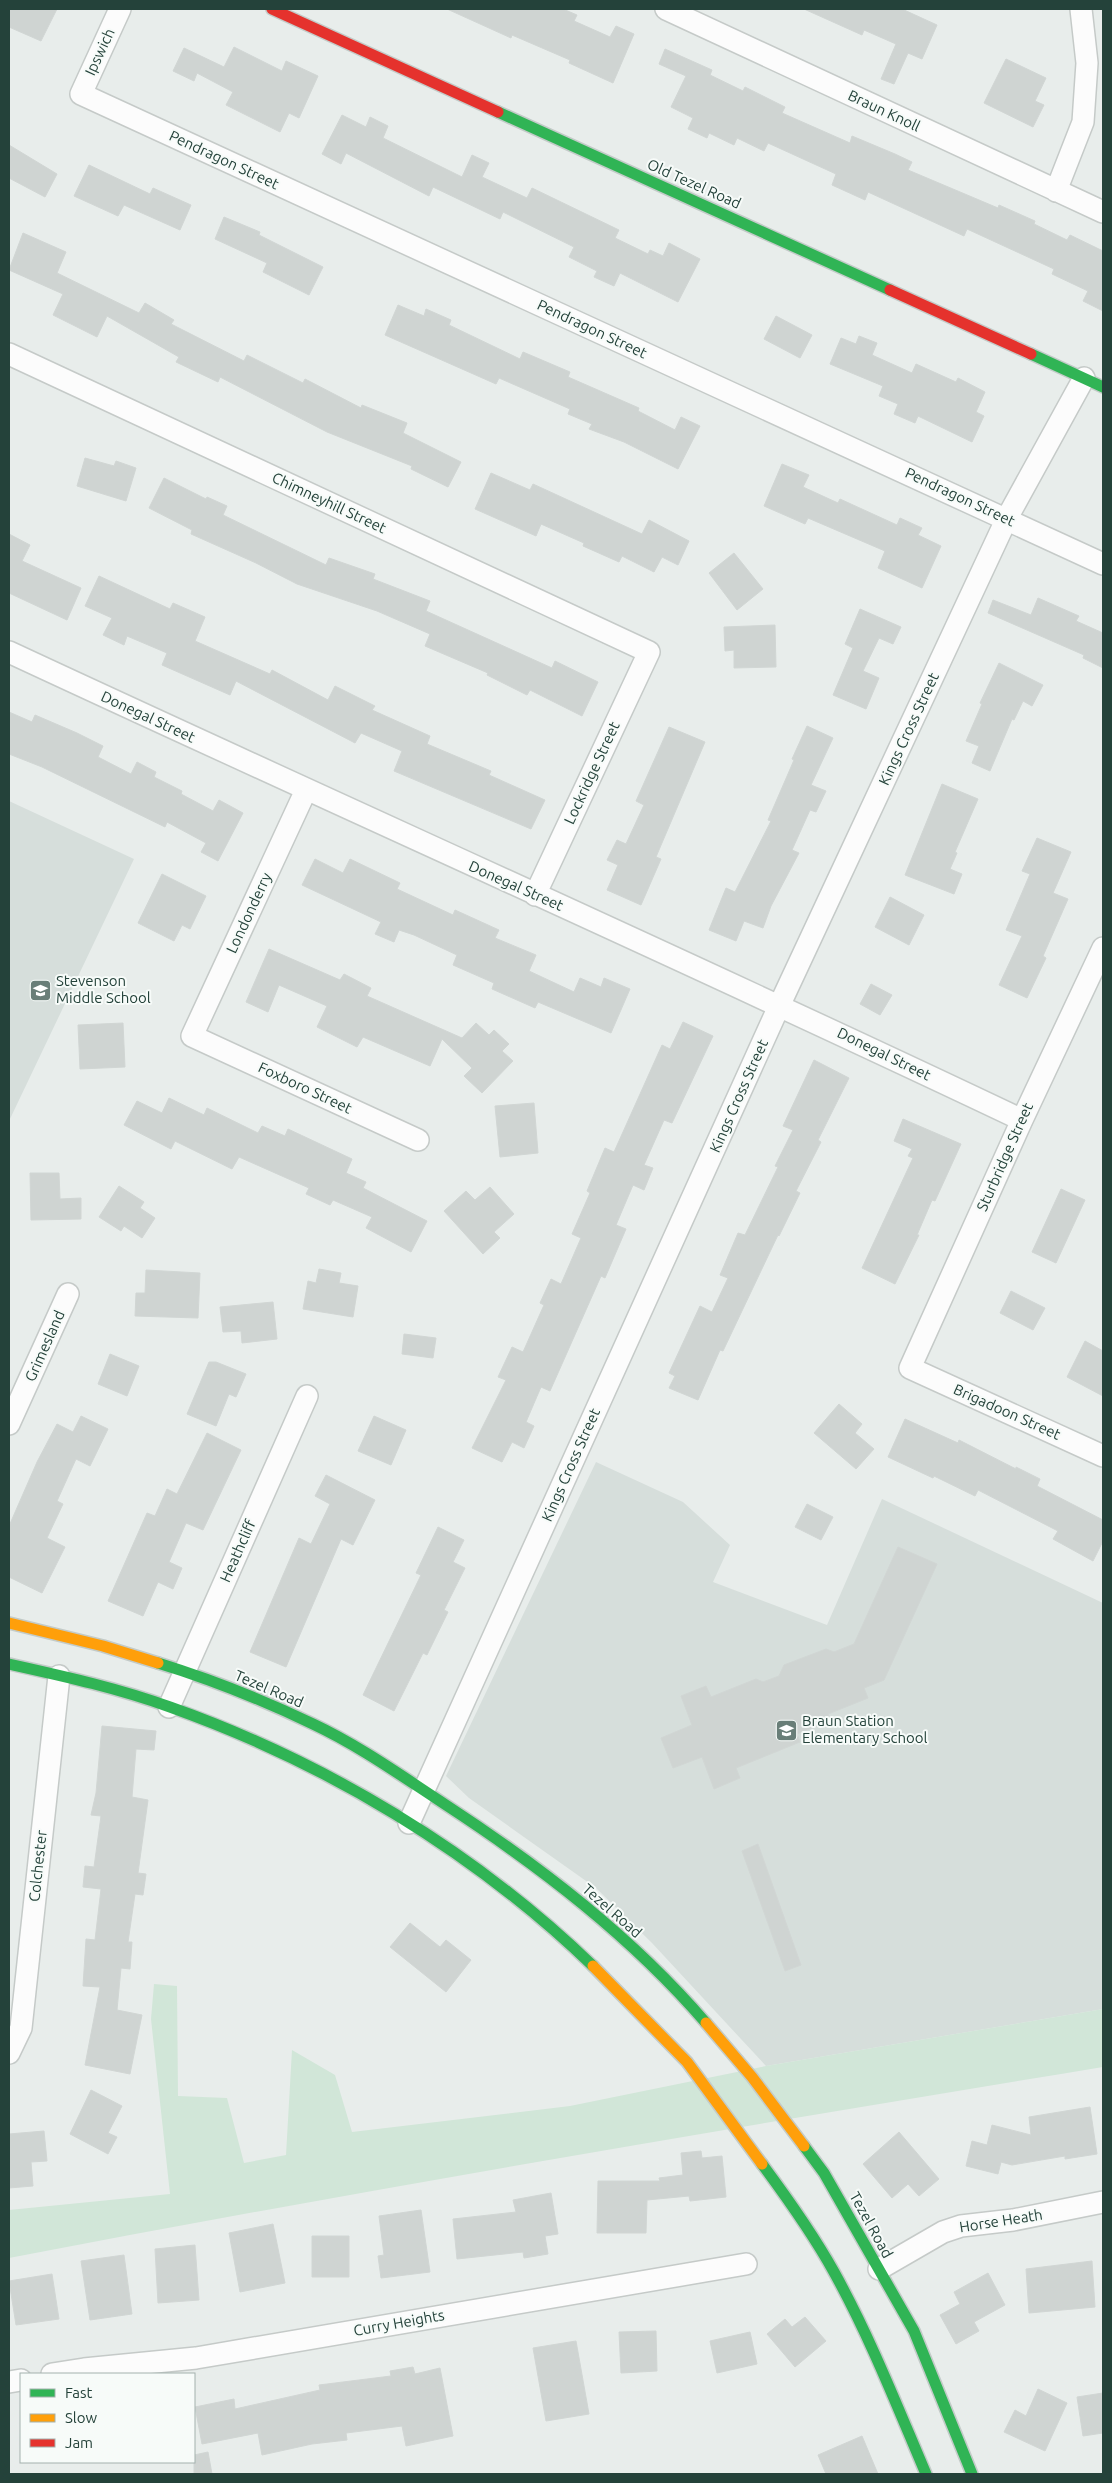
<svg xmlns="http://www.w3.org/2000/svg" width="1112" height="2483" font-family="Ubuntu,sans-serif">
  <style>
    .built { fill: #d6dedb }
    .green { fill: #d1e6d8 }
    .building { fill: #cfd4d2; stroke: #d1d6d4 }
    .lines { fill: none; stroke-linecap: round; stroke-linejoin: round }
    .street-casing { stroke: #c5cac8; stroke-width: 24 }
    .fast-casing { stroke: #c3cbc8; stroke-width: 14 }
    .slow-casing { stroke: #c3cbc8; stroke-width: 14 }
    .jam-casing { stroke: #c3cbc8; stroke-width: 14 }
    .street { stroke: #fcfcfc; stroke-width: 21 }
    .fast { stroke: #30b455; stroke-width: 11 }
    .slow { stroke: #ff9f0a; stroke-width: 11 }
    .jam { stroke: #e5322d; stroke-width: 11 }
    .labels { text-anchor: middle; stroke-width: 4; stroke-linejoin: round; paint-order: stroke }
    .street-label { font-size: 15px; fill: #24423a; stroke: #f7fbf9 }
    .poi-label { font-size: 15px; fill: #24423a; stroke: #f7fbf9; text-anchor: start }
  </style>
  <rect width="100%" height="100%" fill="#e8edeb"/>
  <path class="built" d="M 9,801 L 134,859 L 9,1121 Z
    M 596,1462 L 683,1502 L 730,1545 L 713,1582 L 827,1625 L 882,1499 L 1103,1603 L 1103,2009 L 766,2066 L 652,1943 L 596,1888 L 469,1798 L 446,1776 Z"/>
  <path class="green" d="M 154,1984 L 177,1986 L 178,2096 L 227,2098 L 244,2163 L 286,2155 L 292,2050 L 335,2075 L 352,2132 L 570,2106 L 766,2066 L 1103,2009 L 1103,2067 C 738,2127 373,2188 9,2258 L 9,2210 L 170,2194 L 151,2019 Z"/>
  <path class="building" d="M 9,9 L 57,9 L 41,41 L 9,27 Z
    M 447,9 L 563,9 L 577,15 L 574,21 L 610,37 L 616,26 L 634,34 L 613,83 L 569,63 L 570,60 L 512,35 L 511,38 Z
    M 804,9 L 902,9 L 937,25 L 922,59 L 908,53 L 894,84 L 881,79 L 896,44 L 864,30 L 862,35 Z
    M 234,47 L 282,71 L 286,61 L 318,76 L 299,118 L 289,113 L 280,132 L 226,105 L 233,92 L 197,73 L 194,81 L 173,71 L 184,48 L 224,67 Z
    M 665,49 L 712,70 L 710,75 L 743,91 L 745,87 L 785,107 L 782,113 L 850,143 L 852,136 L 895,154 L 912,162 L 908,170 L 998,208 L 999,205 L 1035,221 L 1034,224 L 1067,240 L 1070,235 L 1103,251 L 1103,311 L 1083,301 L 1088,291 L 1052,274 L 1054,269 L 967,229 L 964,236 L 868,192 L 865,200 L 832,185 L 836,174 L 768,143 L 764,151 L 737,138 L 734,145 L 709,133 L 707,138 L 688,129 L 693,118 L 671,107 L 686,76 L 659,64 Z
    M 1006,59 L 1046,78 L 1035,101 L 1044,105 L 1033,127 L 984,103 Z
    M 342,115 L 366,127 L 370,117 L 388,126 L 383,138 L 462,177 L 472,155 L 489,163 L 482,177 L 527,198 L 532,188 L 619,230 L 615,238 L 648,254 L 650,250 L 663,256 L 669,243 L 700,259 L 678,302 L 620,273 L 614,286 L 594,277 L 597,271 L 569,257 L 574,247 L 503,212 L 500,219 L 433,187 L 429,196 L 346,153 L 341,164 L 322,154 Z
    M 9,145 L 57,174 L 45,197 L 9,178 Z
    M 89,165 L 150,194 L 153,188 L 191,205 L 180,230 L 124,205 L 118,216 L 74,196 Z
    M 224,217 L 260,232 L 259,235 L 323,267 L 309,295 L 263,272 L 267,263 L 215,239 Z
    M 23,233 L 66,252 L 57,273 L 139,313 L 145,303 L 174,320 L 171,324 L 244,361 L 247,355 L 303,383 L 305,379 L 361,408 L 362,405 L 407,423 L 403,433 L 461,462 L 448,487 L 411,469 L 412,466 L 327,432 L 220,377 L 218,382 L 176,362 L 179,357 L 107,316 L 97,337 L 53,315 L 63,294 L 9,270 Z
    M 398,305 L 424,316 L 426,309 L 451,320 L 449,325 L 520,359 L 523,352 L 570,372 L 568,377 L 639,408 L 638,411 L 675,430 L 681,417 L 700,426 L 678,469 L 624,442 L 589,429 L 592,424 L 568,414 L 570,409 L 499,378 L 496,384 L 385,335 Z
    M 776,316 L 812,335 L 800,358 L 764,339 Z
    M 859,336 L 877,343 L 872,355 L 912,373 L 916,364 L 956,382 L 958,378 L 985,392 L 976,412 L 984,416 L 972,442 L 918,416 L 915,423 L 894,414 L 898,404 L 879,396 L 883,386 L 830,364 L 841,338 L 856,344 Z
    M 85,458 L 114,466 L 116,461 L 136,468 L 126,501 L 77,486 Z
    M 782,464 L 809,475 L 803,487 L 838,503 L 840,499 L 897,525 L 900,518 L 922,528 L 918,535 L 941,546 L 922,588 L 878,568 L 885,551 L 808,518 L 805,524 L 764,506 Z
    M 491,473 L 530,490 L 533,484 L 642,534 L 649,520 L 689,541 L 678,565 L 662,557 L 654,572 L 622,556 L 619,562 L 583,546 L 584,543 L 541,524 L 536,536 L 475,509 Z
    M 164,478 L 206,499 L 207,497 L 227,506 L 223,515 L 326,565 L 329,558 L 375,574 L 373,579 L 430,601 L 426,611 L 552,668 L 555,661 L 598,682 L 582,716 L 530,690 L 527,695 L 487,675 L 488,673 L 425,646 L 430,634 L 377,611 L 297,584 L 256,563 L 191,534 L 192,530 L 149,508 Z
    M 9,534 L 30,545 L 22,561 L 81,588 L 67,620 L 9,593 Z
    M 734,553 L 763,589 L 737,610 L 709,573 Z
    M 99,576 L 170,609 L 173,603 L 205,617 L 195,641 L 270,674 L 272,670 L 328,700 L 335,686 L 375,706 L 372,710 L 430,736 L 427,744 L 491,771 L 489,775 L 545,800 L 531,829 L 394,771 L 402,751 L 361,733 L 355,743 L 236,681 L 230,695 L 162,665 L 167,653 L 127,636 L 124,645 L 103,635 L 112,618 L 85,606 Z
    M 1038,598 L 1079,616 L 1076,621 L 1103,633 L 1103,668 L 1083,658 L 1084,655 L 988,613 L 993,600 L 1031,615 Z
    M 860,609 L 901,627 L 893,644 L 879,638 L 863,671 L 879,678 L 866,709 L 833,695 L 853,648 L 845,644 Z
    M 775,625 L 776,667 L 734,668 L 734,650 L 725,651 L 724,627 Z
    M 999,663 L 1043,685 L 1032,706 L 1023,701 L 1014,720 L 1012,719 L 990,771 L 972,763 L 979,746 L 966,741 L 982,704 L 980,703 Z
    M 9,712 L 32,722 L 35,715 L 77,733 L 103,746 L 98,757 L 131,774 L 137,762 L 156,772 L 154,777 L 182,791 L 181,794 L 213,811 L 219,800 L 243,813 L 218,861 L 201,852 L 206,843 L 167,822 L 165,827 L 42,767 L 9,754 Z
    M 807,726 L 833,738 L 811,785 L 826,791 L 816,812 L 810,810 L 792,850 L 799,853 L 771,906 L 763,928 L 744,921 L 736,941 L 709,930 L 726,888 L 735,892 L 771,821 L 768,820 L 794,760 L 792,759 Z
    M 669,727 L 705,742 L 656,857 L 661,859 L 641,905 L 607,890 L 618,865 L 607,860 L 617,840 L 626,844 L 644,805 L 636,801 Z
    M 942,784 L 978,799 L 955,852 L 957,853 L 950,869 L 962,874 L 954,894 L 905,875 Z
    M 1037,838 L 1071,852 L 1053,893 L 1068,899 L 1043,956 L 1046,958 L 1027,998 L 999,985 L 1022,936 L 1006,930 L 1030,874 L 1022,871 Z
    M 315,859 L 343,873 L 350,859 L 400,883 L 397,889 L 453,915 L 455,910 L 499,930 L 495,938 L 536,955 L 529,971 L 574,992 L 580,978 L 601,987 L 604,978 L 630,989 L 611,1033 L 538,1002 L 535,1008 L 492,989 L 494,983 L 453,965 L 457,955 L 414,935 L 399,930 L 394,942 L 375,934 L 381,922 L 302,885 Z
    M 162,874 L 206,896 L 190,929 L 182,925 L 174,941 L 138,923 Z
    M 890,897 L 924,915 L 909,945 L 875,927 Z
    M 269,949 L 340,980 L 344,974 L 371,988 L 367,996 L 462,1038 L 476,1023 L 489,1035 L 494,1030 L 509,1044 L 502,1051 L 513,1061 L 482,1093 L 464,1076 L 472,1068 L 442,1039 L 430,1066 L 363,1037 L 357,1047 L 317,1027 L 327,1006 L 279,985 L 268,1012 L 246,1002 Z
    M 871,984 L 892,995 L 880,1015 L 860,1004 Z
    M 683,1022 L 713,1036 L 672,1123 L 664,1120 L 644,1165 L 653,1168 L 644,1190 L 633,1185 L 616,1225 L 626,1229 L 605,1278 L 601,1276 L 550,1391 L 541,1387 L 526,1422 L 534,1426 L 524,1448 L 512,1442 L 502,1462 L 472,1448 L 506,1380 L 498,1377 L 512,1347 L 523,1352 L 544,1305 L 540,1303 L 551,1279 L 561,1284 L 581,1238 L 572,1234 L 590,1193 L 587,1191 L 605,1148 L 614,1152 L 662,1045 L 670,1049 Z
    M 123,1023 L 125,1067 L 80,1069 L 78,1025 Z
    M 814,1060 L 849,1078 L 818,1140 L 821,1142 L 796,1191 L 800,1193 L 779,1236 L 778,1235 L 723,1351 L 720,1350 L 698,1400 L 669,1388 L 675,1376 L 669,1373 L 700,1306 L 712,1312 L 728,1278 L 720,1275 L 738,1233 L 745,1235 L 778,1167 L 775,1166 L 793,1130 L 783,1126 Z
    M 169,1098 L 204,1115 L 207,1108 L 258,1133 L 262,1126 L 285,1136 L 288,1129 L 352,1159 L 346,1173 L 366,1182 L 363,1188 L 427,1221 L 411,1252 L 366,1228 L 372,1217 L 333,1200 L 330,1205 L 306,1194 L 309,1188 L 239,1157 L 232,1169 L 175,1141 L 171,1149 L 124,1125 L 137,1101 L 162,1113 Z
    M 534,1103 L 538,1153 L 500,1157 L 495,1106 Z
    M 903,1119 L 961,1144 L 935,1201 L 932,1200 L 917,1235 L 919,1235 L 895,1284 L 862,1268 L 913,1158 L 908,1156 L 912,1149 L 894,1141 Z
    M 30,1173 L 59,1173 L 60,1199 L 81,1198 L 81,1219 L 31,1220 Z
    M 119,1186 L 144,1202 L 140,1208 L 155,1218 L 142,1238 L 124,1226 L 121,1231 L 99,1217 Z
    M 490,1187 L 514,1214 L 494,1232 L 500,1238 L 483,1254 L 444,1211 L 466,1191 L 475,1200 Z
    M 1061,1189 L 1085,1200 L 1056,1263 L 1032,1252 Z
    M 319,1269 L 341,1273 L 339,1283 L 358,1286 L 353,1317 L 303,1309 L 308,1281 L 316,1283 Z
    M 146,1270 L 200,1273 L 198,1318 L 135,1316 L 136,1293 L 145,1293 Z
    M 1011,1291 L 1045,1308 L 1033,1330 L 1000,1313 Z
    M 273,1302 L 277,1339 L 242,1343 L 241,1331 L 223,1332 L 220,1307 Z
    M 404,1334 L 436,1338 L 433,1358 L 402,1354 Z
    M 1085,1341 L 1103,1351 L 1103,1396 L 1067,1377 Z
    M 110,1354 L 139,1366 L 127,1396 L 98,1384 Z
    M 209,1362 L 216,1362 L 246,1374 L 236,1397 L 229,1394 L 216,1426 L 187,1414 Z
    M 839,1404 L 862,1424 L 855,1433 L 874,1449 L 856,1469 L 814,1433 Z
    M 81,1416 L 108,1429 L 90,1466 L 76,1459 L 57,1501 L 63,1504 L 47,1538 L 65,1547 L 42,1593 L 9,1577 L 9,1526 L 37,1462 L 57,1424 L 73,1432 Z
    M 374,1416 L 406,1430 L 391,1465 L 358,1451 Z
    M 905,1419 L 958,1443 L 959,1440 L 1016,1469 L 1016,1467 L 1040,1479 L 1037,1486 L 1103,1520 L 1103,1541 L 1093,1561 L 1053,1539 L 1058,1531 L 978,1490 L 975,1496 L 934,1476 L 933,1478 L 888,1457 Z
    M 207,1433 L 241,1450 L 203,1530 L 186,1523 L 169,1562 L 182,1568 L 173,1589 L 158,1582 L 143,1616 L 108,1601 L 147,1513 L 155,1516 L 167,1489 L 177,1494 Z
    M 326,1475 L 375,1500 L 353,1545 L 341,1539 L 286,1667 L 250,1652 L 299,1538 L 311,1544 L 330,1504 L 315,1496 Z
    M 807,1504 L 833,1517 L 821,1540 L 795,1527 Z
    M 438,1527 L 464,1540 L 453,1562 L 465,1568 L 444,1610 L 448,1612 L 427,1655 L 423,1653 L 394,1711 L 363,1695 L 421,1575 L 416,1573 Z
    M 898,1547 L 937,1564 L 884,1680 L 864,1688 L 868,1698 L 828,1714 L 831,1720 L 797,1734 L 800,1742 L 736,1768 L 740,1778 L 714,1789 L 702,1757 L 673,1768 L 661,1738 L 692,1725 L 681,1696 L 706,1686 L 711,1697 L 756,1679 L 763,1682 L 779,1676 L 784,1665 L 826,1649 L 834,1652 L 854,1644 Z
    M 102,1726 L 156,1731 L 154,1750 L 136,1749 L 132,1797 L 148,1800 L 138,1873 L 146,1874 L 143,1895 L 135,1894 L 128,1942 L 132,1942 L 130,1969 L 121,1968 L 117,2010 L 142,2015 L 130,2074 L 85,2065 L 100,1987 L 83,1986 L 86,1939 L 95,1940 L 101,1889 L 83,1887 L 85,1866 L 94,1867 L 101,1816 L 91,1815 L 96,1793 Z
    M 758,1844 L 801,1965 L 785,1971 L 742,1851 Z
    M 410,1923 L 440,1947 L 446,1940 L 471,1960 L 446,1992 L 390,1947 Z
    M 91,2090 L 122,2106 L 108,2133 L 117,2137 L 108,2154 L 70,2134 Z
    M 1090,2107 L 1097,2154 L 1065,2159 L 1065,2156 L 1012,2165 L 1001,2162 L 998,2174 L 966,2166 L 972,2141 L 987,2145 L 992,2125 L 1031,2135 L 1029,2117 Z
    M 44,2131 L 47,2161 L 31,2162 L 33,2186 L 9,2188 L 9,2134 Z
    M 899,2132 L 939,2179 L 919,2196 L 908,2184 L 892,2198 L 863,2164 Z
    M 701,2151 L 702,2158 L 722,2156 L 726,2197 L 690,2201 L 689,2196 L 647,2200 L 646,2233 L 597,2233 L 598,2181 L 660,2181 L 659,2178 L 683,2175 L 681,2153 Z
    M 551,2193 L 558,2234 L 545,2236 L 548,2254 L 524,2258 L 523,2252 L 457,2259 L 453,2219 L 516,2212 L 513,2200 Z
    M 421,2210 L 430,2272 L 381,2278 L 378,2256 L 384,2255 L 379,2216 Z
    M 273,2224 L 285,2283 L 240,2292 L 229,2233 Z
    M 312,2236 L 349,2236 L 349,2277 L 312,2277 Z
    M 195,2245 L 199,2300 L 158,2303 L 155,2249 Z
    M 124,2255 L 132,2314 L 90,2320 L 81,2261 Z
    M 1092,2261 L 1095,2307 L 1029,2313 L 1026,2269 Z
    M 988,2273 L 1005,2305 L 974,2322 L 979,2331 L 956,2344 L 940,2315 L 960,2304 L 954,2292 Z
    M 52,2274 L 59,2319 L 16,2325 L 9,2281 Z
    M 805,2317 L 826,2341 L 795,2367 L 767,2334 L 785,2319 L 792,2327 Z
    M 656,2331 L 657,2371 L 621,2373 L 619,2332 Z
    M 750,2332 L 757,2364 L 717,2373 L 710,2341 Z
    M 576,2341 L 589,2414 L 546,2421 L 533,2348 Z
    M 413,2367 L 415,2374 L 440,2368 L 453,2436 L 406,2446 L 402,2426 L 346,2433 L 347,2440 L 312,2444 L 262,2455 L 258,2433 L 202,2444 L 195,2407 L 234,2399 L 235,2409 L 320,2390 L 319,2385 L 391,2376 L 390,2371 Z
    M 1038,2389 L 1067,2403 L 1045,2451 L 1004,2432 L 1015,2410 L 1026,2416 Z
    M 1103,2393 L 1103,2433 L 1083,2436 L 1077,2397 Z
    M 862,2436 L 878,2474 L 826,2474 L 818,2455 Z
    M 208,2452 L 212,2474 L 194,2474 L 194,2455 Z"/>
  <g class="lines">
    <defs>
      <path id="street" d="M 120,9 L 81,94 L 1103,564
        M 666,9 L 1103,212
        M 1056,191 L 1083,122 L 1087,63 L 1081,9
        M 9,354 L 649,652 L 535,895
        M 9,652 C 346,809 686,960 1022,1120
        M 306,790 L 192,1036 L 418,1140
        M 1103,948 L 1022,1120 L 910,1368 L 1103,1456
        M 9,1424 L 68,1294
        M 169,1707 L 307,1396
        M 409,1823 L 780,1004 L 1007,518 L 1084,378
        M 9,2053 L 21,2028 L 59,1676
        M 879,2269 L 943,2232 L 961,2226 L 1013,2220 L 1103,2202
        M 52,2374 L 84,2369 L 196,2358 L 746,2264
        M 9,2382 L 21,2380"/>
      <path id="fast" d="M 498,112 L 890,290
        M 1031,354 L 1103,387
        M 158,1663 C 210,1679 265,1701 313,1724 C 360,1746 403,1777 446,1805 C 541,1867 632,1937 706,2023
        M 9,1664 C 63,1676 118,1688 170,1707 C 325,1762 474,1851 593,1966
        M 804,2146 L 824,2173 L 914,2331 L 972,2474
        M 762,2164 C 788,2199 813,2234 834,2272 C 870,2337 897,2406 926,2474"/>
      <path id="slow" d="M 9,1623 L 103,1646 L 158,1663
        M 593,1966 L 687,2062 L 762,2164
        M 706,2023 L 752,2077 L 804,2146"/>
      <path id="jam" d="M 272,9 L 498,112
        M 890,290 L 1031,354"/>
    </defs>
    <use href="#street" class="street-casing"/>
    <use href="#fast" class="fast-casing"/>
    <use href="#slow" class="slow-casing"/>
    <use href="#jam" class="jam-casing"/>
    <use href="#street" class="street"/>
    <use href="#fast" class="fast"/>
    <use href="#slow" class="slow"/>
    <use href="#jam" class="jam"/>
  </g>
  <defs>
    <symbol id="school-square" viewBox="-11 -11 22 22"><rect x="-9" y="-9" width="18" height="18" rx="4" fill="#697e78" stroke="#f7fbf9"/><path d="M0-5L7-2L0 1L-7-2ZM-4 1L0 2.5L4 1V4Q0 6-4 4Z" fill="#fff"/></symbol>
  </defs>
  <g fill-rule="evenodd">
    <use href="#school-square" x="28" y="978" width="25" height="25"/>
    <use href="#school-square" x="774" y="1718" width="25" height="25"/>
  </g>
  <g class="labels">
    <g class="street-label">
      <text transform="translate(100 52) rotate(-65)" y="5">Ipswich</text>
      <text transform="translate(884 111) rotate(25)" y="5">Braun Knoll</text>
      <text transform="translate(224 160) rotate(25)" y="5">Pendragon Street</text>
      <text transform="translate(694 184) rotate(24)" y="5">Old Tezel Road</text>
      <text transform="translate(592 329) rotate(25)" y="5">Pendragon Street</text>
      <text transform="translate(960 497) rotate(25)" y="5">Pendragon Street</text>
      <text transform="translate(329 503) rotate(25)" y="5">Chimneyhill Street</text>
      <text transform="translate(148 717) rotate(25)" y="5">Donegal Street</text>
      <text transform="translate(909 729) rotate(-65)" y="5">Kings Cross Street</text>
      <text transform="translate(592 773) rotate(-65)" y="5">Lockridge Street</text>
      <text transform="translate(516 886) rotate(24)" y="5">Donegal Street</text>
      <text transform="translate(249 913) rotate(-65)" y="5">Londonderry</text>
      <text transform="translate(884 1054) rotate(26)" y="5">Donegal Street</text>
      <text transform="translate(305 1088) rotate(25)" y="5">Foxboro Street</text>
      <text transform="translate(739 1096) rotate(-66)" y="5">Kings Cross Street</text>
      <text transform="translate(1005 1157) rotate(-66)" y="5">Sturbridge Street</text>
      <text transform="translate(45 1346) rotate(-66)" y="5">Grimesland</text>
      <text transform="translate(1007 1412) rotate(24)" y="5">Brigadoon Street</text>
      <text transform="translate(571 1465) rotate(-66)" y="5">Kings Cross Street</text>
      <text transform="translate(238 1551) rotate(-66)" y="5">Heathcliff</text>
      <text transform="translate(269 1689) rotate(23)" y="5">Tezel Road</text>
      <text transform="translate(38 1866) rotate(-84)" y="5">Colchester</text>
      <text transform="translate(612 1911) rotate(41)" y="5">Tezel Road</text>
      <text transform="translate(1001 2221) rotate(-9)" y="5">Horse Heath</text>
      <text transform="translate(871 2225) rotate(61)" y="5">Tezel Road</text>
      <text transform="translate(399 2323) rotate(-10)" y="5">Curry Heights</text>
    </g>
    <g class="poi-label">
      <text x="56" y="986">Stevenson<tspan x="56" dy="17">Middle School</tspan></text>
      <text x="802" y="1726">Braun Station<tspan x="802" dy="17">Elementary School</tspan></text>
    </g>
  </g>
  <rect width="1112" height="2483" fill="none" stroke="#24423a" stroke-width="20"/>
  <rect x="20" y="2373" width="175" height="90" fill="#f7fbf9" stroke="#a3b1ad"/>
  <rect x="30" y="2389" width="25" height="8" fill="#30b455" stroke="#a3b1ad"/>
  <text x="65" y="2398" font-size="15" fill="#24423a">Fast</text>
  <rect x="30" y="2414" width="25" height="8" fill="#ff9f0a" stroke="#a3b1ad"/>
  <text x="65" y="2423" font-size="15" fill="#24423a">Slow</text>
  <rect x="30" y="2439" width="25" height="8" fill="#e5322d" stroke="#a3b1ad"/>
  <text x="65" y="2448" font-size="15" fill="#24423a">Jam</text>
</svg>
